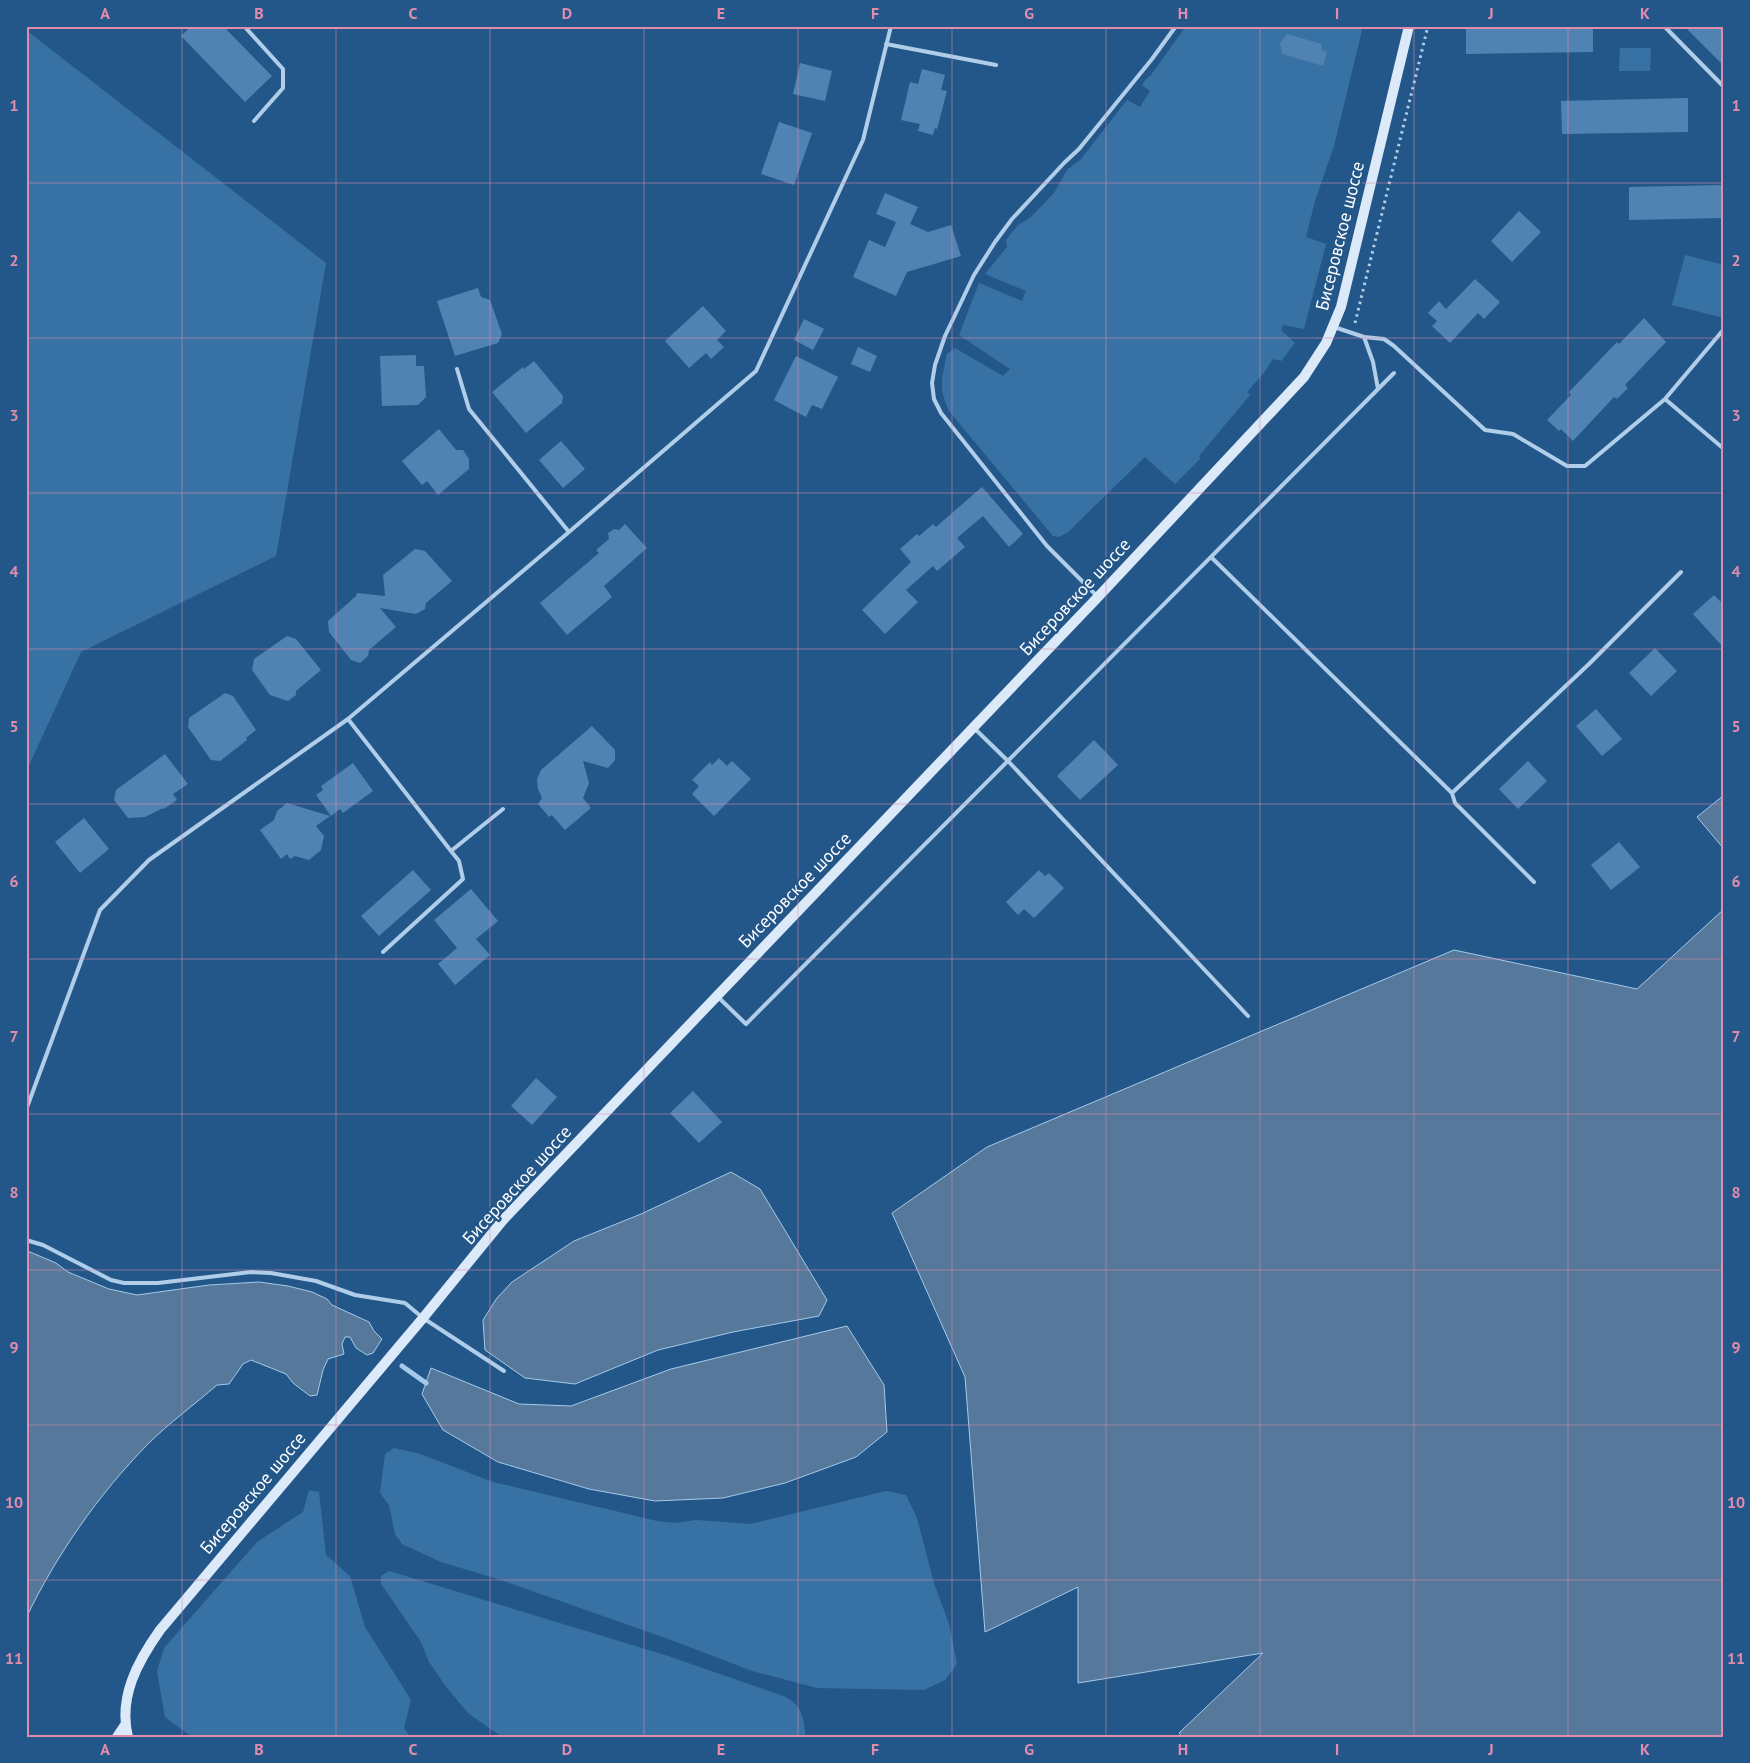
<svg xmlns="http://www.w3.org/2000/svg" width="1750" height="1763" font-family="'PT Sans',sans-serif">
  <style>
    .green { fill: #3872a5 }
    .water { fill: #56799b; stroke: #a4caea }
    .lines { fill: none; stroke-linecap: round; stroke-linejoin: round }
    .stream { stroke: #a4caea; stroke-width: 5 }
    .building { fill: #5083b2 }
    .path { stroke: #b0cee9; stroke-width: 3; stroke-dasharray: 2.5 4; stroke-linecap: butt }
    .lane { stroke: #b0cee9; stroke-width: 4 }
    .secondary { stroke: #dbe9f8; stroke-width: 10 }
    .grid { fill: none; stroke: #e08cad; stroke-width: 1; stroke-opacity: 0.55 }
    .labels { text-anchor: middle; stroke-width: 4.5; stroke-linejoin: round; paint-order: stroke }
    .street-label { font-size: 18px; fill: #fff; stroke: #245789 }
    .neatline { fill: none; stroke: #e08cad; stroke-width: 2 }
    .grid-label { font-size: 16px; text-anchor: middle; font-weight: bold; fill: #e08cad }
  </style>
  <rect width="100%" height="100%" fill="#245789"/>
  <path class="green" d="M 1186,26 L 1363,26 L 1334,146 L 1315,201 L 1306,237 L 1326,244 L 1304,329 L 1283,325 L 1281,330 L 1295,343 L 1281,361 L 1273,359 L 1263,374 L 1247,392 L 1250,395 L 1199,456 L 1201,458 L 1175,484 L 1145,457 L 1068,532 L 1059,537 L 1053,536 L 949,411 C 938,387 942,378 947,354 L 955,348 L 1003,376 L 1010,369 L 959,335 L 979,283 L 1022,301 L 1026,291 L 985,274 L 1007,247 L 1006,240 L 1018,225 L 1030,218 L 1054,193 L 1067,170 L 1081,159 L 1127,100 L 1140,107 L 1150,91 L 1142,85 L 1146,79 L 1151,75 Z
    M 26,30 L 326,263 L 276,556 L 81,652 L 26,772 Z
    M 1620,48 L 1651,48 L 1650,71 L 1619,71 Z
    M 1685,255 L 1724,265 L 1724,318 L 1672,305 Z
    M 394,1448 L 420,1454 L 493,1482 L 657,1521 L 675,1523 L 696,1520 L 751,1524 L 886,1491 L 906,1495 L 917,1518 L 934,1583 L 949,1624 L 957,1664 L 945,1680 L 924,1690 L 817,1688 L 752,1671 L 674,1641 L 501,1580 L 441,1562 L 402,1544 L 395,1534 L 389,1505 L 380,1493 L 385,1454 Z
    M 309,1490 L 319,1492 L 326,1555 L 350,1576 L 365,1627 L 411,1700 L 404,1728 L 410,1737 L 192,1737 L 165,1717 L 157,1671 L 164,1648 L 257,1542 L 303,1512 Z
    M 389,1571 L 668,1656 L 786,1697 C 804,1708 803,1718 806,1737 L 502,1737 L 469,1714 L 447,1688 L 429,1662 L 421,1642 L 381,1584 L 381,1576 Z"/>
  <path class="water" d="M 1724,795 L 1724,849 L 1697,817 Z
    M 1724,909 L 1724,1737 L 1182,1737 L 1179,1733 L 1263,1653 L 1078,1683 L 1078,1587 L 985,1632 L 965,1377 L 892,1213 L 987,1147 L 1454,950 L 1637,989 Z
    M 731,1172 L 760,1189 L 827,1300 L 819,1316 L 733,1332 L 658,1350 L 575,1384 L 525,1378 L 485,1350 L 483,1320 L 497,1298 L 512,1282 L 574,1241 L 641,1214 Z
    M 26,1252 L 30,1252 L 56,1263 L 68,1272 L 109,1289 L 137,1295 L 209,1285 L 259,1282 L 288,1286 L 312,1292 L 327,1299 L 332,1305 L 369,1322 L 374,1331 L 382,1339 L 373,1353 L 367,1355 L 356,1348 L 350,1337 L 345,1337 L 342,1344 L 344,1354 L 328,1359 L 323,1370 L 317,1395 L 310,1396 L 293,1383 L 286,1374 L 251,1360 L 243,1364 L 229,1384 L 217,1385 C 194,1405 169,1423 148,1444 C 98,1495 57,1554 26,1618 Z
    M 847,1326 L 884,1385 L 887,1432 L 856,1457 L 785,1483 L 723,1498 L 655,1501 L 589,1489 L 498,1462 L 443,1430 L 422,1394 L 431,1368 L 519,1404 L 571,1406 L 671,1369 Z"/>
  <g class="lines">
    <path class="stream" d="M 402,1366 L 426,1383"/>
  </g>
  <path class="building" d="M 191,26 L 223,26 L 272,76 L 245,102 L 181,36 Z
    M 1466,26 L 1593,26 L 1593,52 L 1466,54 Z
    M 1684,26 L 1724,26 L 1724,66 Z
    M 1287,34 L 1322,44 L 1321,50 L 1327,52 L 1323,66 L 1282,54 L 1280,43 Z
    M 800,63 L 832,71 L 825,101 L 793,94 Z
    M 922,69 L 945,75 L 941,90 L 947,91 L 937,129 L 935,128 L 933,135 L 918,131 L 920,124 L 901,120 L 910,82 L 918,84 Z
    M 1688,98 L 1688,132 L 1562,134 L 1561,101 Z
    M 779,122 L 812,133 L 794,185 L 761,174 Z
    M 1724,185 L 1724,218 L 1629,220 L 1629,187 Z
    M 885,193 L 918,207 L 910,224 L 928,232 L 951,225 L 961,256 L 907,272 L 896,296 L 853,277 L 869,240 L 885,247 L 896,222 L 876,214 Z
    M 1519,211 L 1541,232 L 1512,262 L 1491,241 Z
    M 1475,279 L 1500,302 L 1484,319 L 1478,313 L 1450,343 L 1432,326 L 1437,321 L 1428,313 L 1439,301 L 1446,309 Z
    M 478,288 L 481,297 L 490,300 L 502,334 L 498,343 L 455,356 L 437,301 Z
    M 703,306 L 726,331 L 717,340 L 724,347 L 711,359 L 706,353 L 689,368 L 665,341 Z
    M 1644,318 L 1666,342 L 1625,385 L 1628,388 L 1617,399 L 1614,397 L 1573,441 L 1561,429 L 1559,431 L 1547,420 L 1571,395 L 1569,392 L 1617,342 L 1619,344 Z
    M 804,319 L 824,329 L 813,350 L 794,340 Z
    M 858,347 L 877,356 L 870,372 L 851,364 Z
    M 416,355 L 416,366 L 424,366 L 426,397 L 418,405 L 382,406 L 380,356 Z
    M 796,356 L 838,377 L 822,409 L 812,405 L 806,417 L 774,400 Z
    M 534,361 L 563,396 L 562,403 L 526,433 L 492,392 L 523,367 L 524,369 Z
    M 439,429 L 456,450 L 463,450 L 469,459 L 469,469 L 438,495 L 427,481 L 422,485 L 402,461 Z
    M 561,441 L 585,469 L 563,488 L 539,460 Z
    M 982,487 L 1023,534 L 1009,547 L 983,516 L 957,538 L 965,547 L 937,571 L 933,566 L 906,590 L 918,602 L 885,634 L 862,610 L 911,562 L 900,549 L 917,534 L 919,536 L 933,524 L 936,527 Z
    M 625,524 L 647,548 L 604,586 L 612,597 L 567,635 L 540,603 L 599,553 L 596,550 L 609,539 L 608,533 L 614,529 L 619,530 Z
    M 415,549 L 425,551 L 452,581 L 426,603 L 425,609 L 416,614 L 380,608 L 396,627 L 369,650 L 368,656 L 360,663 L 351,660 L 329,632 L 328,621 L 356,596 L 357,593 L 385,596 L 383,575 Z
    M 1714,595 L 1724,605 L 1724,648 L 1693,614 Z
    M 287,636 L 296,639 L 321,670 L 296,691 L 296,695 L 288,701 L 270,695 L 252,670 L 254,659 Z
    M 1655,648 L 1677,671 L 1651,696 L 1629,673 Z
    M 225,693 L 233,696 L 256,730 L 246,738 L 247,740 L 220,761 L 211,760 L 188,727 L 189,718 Z
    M 1596,709 L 1622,739 L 1602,756 L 1576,726 Z
    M 592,726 L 615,750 L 615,760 L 608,768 L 583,761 L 589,783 L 583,798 L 591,808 L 565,830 L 552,815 L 549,817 L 538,804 L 542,798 L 538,789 L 537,779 L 541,770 Z
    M 1094,740 L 1118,765 L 1080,800 L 1057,776 Z
    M 165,754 L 188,784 L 173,794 L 177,800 L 164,809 L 163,808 L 145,817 L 128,818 L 114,800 L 116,790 Z
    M 719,758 L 727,766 L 732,761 L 751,779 L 714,816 L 692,794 L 699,786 L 692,780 L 710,762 L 712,765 Z
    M 1528,761 L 1547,781 L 1518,809 L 1499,789 Z
    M 353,763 L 373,791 L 343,813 L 340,809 L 331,816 L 316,795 L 323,790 L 321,786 Z
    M 287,803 L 330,816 L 316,826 L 324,836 L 321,850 L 309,860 L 295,856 L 290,859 L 287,854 L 281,859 L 260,830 L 274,820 L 277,811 Z
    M 84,818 L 109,849 L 80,873 L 55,842 Z
    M 1619,842 L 1640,867 L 1611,890 L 1591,865 Z
    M 413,870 L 431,890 L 379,936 L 361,916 Z
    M 1039,870 L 1045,876 L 1049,873 L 1064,888 L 1034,918 L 1024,909 L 1018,915 L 1006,902 Z
    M 471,889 L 498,921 L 476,939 L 490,955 L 455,985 L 438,964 L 457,948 L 434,920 Z
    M 536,1078 L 557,1097 L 532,1125 L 511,1106 Z
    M 693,1091 L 722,1122 L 699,1143 L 670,1113 Z"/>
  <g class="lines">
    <path class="path" d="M 1355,323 L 1428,26"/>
    <path class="lane" d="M 244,26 L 283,69 L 283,88 L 254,121
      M 1664,26 L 1724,87
      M 886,44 L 996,65
      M 1334,327 L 1364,337 L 1384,339 L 1394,346 L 1485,430 L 1513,434 L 1567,466 L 1585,466 L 1665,399 L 1724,329
      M 1364,337 L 1373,362 L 1378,389
      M 457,369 L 469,409 L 569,532
      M 1665,399 L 1724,449
      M 1211,557 L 1452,793 L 1455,803 L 1534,882
      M 1097,596 L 1047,546 L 941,413 L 934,399 L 932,383 L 935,365 L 945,336 L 974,275 L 995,242 L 1012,219 L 1064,163 L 1079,149 L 1152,59 L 1176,26
      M 348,719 L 451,851 L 503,809
      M 974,728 L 1008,761 L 1248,1016
      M 1452,793 L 1589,664 L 1681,572
      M 383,952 L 463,879 L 459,861 L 451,851
      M 718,997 L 746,1024 L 1394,373
      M 26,1110 L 100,910 L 149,860 L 348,719 L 569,532 L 756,371 L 863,140 L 891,26
      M 26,1240 L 43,1245 L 111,1280 L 124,1283 L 158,1283 L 251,1272 L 271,1273 L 316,1281 L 355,1295 L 405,1303 L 423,1318 L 504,1371"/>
    <path class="secondary" d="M 117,1737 L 125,1725
      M 128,1737 C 118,1697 138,1661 160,1630 L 423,1318 L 503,1220 L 1098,597 L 1304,377 L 1326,343 L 1341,307 L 1409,26"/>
  </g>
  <path class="grid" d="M 182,26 L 182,1737M 336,26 L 336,1737M 490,26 L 490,1737M 644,26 L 644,1737M 798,26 L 798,1737M 952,26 L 952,1737M 1106,26 L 1106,1737M 1260,26 L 1260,1737M 1414,26 L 1414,1737M 1568,26 L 1568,1737M 26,183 L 1724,183M 26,338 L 1724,338M 26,493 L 1724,493M 26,649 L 1724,649M 26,804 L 1724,804M 26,959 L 1724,959M 26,1114 L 1724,1114M 26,1270 L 1724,1270M 26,1425 L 1724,1425M 26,1580 L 1724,1580"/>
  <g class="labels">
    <g class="street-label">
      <text transform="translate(1340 236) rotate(-76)" y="6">Бисеровское шоссе</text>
      <text transform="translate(1075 597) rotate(-47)" y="6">Бисеровское шоссе</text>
      <text transform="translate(795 890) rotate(-46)" y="6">Бисеровское шоссе</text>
      <text transform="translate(517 1185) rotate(-48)" y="6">Бисеровское шоссе</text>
      <text transform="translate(253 1493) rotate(-50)" y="6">Бисеровское шоссе</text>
    </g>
  </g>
  <rect width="1750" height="1763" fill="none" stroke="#245789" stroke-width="55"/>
  <rect x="28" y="28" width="1694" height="1708" class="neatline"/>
  <g class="grid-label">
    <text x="105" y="19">A</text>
    <text x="259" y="19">B</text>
    <text x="413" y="19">C</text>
    <text x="567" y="19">D</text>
    <text x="721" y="19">E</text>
    <text x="875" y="19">F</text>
    <text x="1029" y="19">G</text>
    <text x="1183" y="19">H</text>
    <text x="1337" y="19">I</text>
    <text x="1491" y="19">J</text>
    <text x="1645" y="19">K</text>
    <text x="14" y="111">1</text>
    <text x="1736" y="111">1</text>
    <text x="14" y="266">2</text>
    <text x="1736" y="266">2</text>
    <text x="14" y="421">3</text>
    <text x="1736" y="421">3</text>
    <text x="14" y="577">4</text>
    <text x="1736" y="577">4</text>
    <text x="14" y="732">5</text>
    <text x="1736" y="732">5</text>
    <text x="14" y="887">6</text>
    <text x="1736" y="887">6</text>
    <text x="14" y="1042">7</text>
    <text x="1736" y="1042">7</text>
    <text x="14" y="1198">8</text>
    <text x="1736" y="1198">8</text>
    <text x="14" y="1353">9</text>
    <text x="1736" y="1353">9</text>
    <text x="14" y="1508">10</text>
    <text x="1736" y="1508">10</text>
    <text x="14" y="1664">11</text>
    <text x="1736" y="1664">11</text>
    <text x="105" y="1755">A</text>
    <text x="259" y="1755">B</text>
    <text x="413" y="1755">C</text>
    <text x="567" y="1755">D</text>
    <text x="721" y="1755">E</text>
    <text x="875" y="1755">F</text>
    <text x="1029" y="1755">G</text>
    <text x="1183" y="1755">H</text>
    <text x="1337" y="1755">I</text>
    <text x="1491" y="1755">J</text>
    <text x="1645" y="1755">K</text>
  </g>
</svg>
